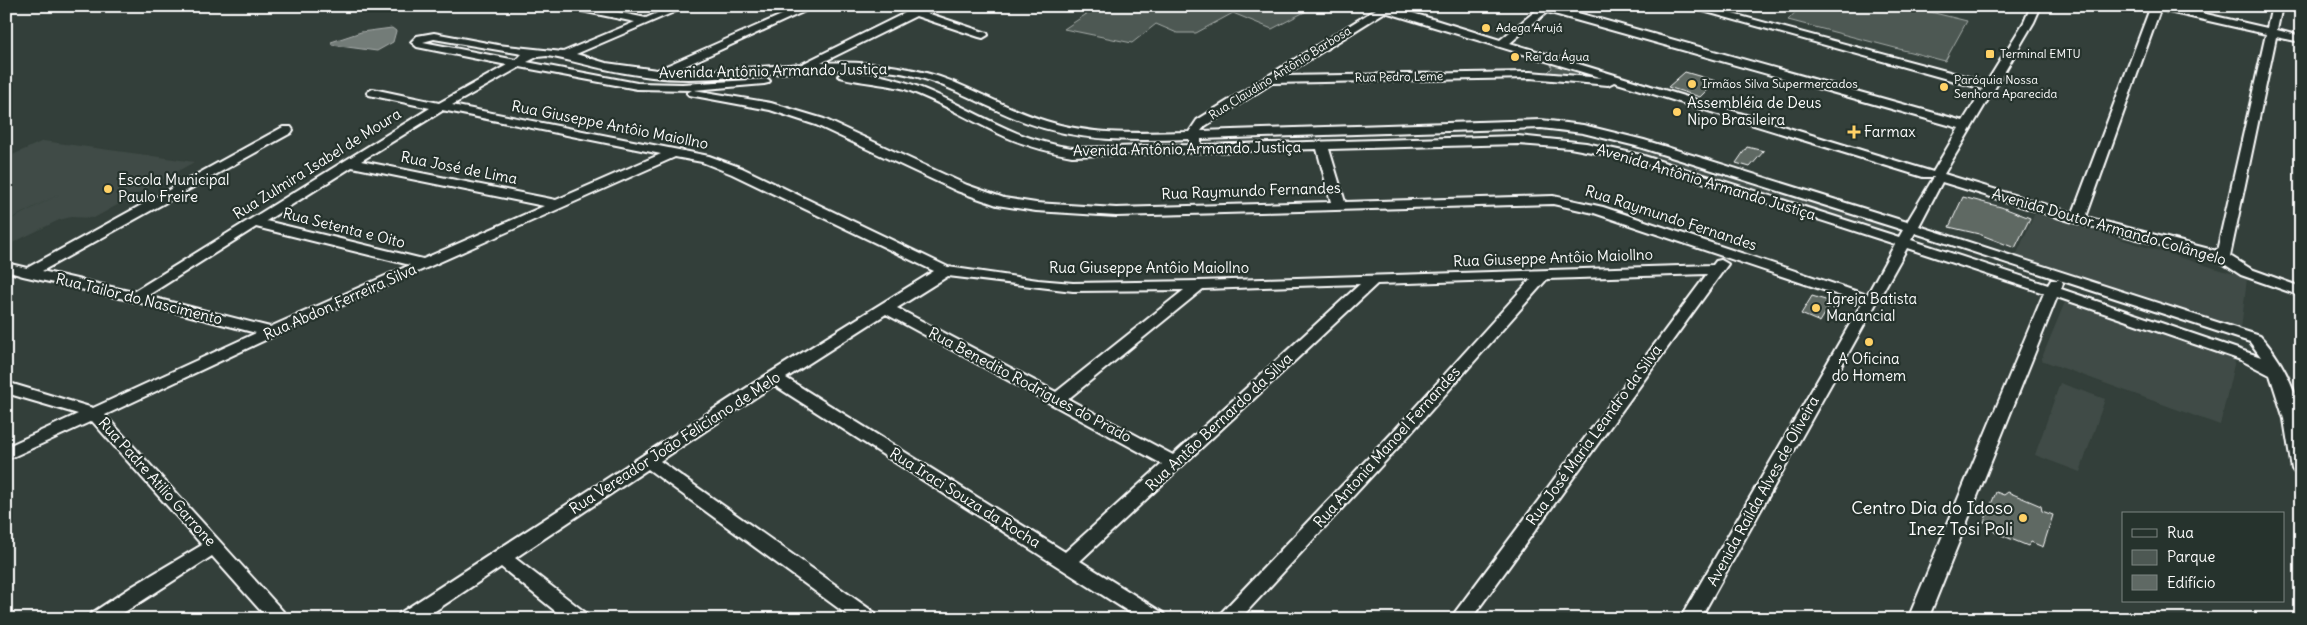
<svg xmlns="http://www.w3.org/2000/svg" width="2307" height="625" font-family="Delius,sans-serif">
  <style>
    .built { fill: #404c47 }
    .green { fill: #4d5853; stroke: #a6aca9 }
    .water { fill: #737b78; stroke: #abb0ae }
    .building { fill: #5f6964; stroke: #fff }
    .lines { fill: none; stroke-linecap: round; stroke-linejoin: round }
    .minor-casing { stroke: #fff; stroke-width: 4 }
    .minor { fill: #26332d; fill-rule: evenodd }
    .poi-dot { fill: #ffd166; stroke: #26332d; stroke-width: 2 }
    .labels { text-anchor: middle; stroke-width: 4.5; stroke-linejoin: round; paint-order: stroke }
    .far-poi-label { font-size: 12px; fill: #fff; stroke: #26332d; text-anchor: start }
    .far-street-label { font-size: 12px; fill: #fff; stroke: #26332d }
    .street-label { font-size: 15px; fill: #fff; stroke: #26332d }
    .poi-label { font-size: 15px; fill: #fff; stroke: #26332d; text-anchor: start }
    .near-poi-label { font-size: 18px; fill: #fff; stroke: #26332d; text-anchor: end }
  </style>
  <rect width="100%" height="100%" fill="#333f3a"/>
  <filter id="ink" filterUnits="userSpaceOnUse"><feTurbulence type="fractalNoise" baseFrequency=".02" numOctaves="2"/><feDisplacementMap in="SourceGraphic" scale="10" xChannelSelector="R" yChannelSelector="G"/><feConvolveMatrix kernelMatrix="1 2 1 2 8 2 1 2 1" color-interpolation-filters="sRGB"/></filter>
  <g filter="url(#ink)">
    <path class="built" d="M 43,141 L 139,154 L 194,162 L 94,218 L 71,217 L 59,220 L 6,246 L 6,222 L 60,194 L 6,221 L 6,158 Z
      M 1639,146 L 1886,221 L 1882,229 L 1637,154 Z
      M 2035,213 L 2247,278 L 2241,329 L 2016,256 Z
      M 2065,302 L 2235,360 L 2220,425 L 2041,360 Z
      M 2060,383 L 2105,399 L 2080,472 L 2035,455 Z"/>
    <path class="green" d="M 1089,6 L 1316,6 L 1272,29 L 1233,13 L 1196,33 L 1177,33 L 1156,24 L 1132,43 L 1064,29 L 1094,9 Z
      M 1801,6 L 1906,6 L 1967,21 L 1945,61 L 1788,20 Z
      M 1550,60 L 1594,72 L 1590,78 L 1546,74 L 1552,68 Z"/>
    <path class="water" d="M 392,28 L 396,31 L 393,42 L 377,51 L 332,45 L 331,42 L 361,32 Z"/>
    <path class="building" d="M 1685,72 L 1716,81 L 1700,97 L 1668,87 Z
      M 1747,147 L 1764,151 L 1750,167 L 1736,163 Z
      M 1963,197 L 2001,207 L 2030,218 L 2015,248 L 1979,234 L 1949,227 Z
      M 1812,296 L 1832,302 L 1820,322 L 1801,314 Z
      M 1996,492 L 2004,495 L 2008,492 L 2041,506 L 2042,511 L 2053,515 L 2043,547 L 2031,542 L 2028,546 L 1994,532 L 1995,526 L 1984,522 Z"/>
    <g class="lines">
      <defs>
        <path id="minor" d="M 567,6 L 589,6 L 646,18 L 673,6 L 688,6 L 576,54 L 606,63 L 657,70 L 802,6 L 816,6 L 674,71 L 688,72 L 802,64 L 911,10 L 914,6 L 924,6 L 921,11 L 987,33 L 988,35 L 983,38 L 979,37 L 916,16 L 821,63 C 866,61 909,65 951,81 C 983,94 1013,111 1046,121 C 1092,136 1141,133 1189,132 L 1197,120 L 1376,9 L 1373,6 L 1390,6 L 1500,40 L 1538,9 L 1533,6 L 1553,6 L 1963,121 L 1983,89 L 1685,6 L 1703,6 L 1987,82 L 2024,22 L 2031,6 L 2041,6 L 2034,22 L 1944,174 L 2073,213 L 2151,6 L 2171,6 L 2267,28 L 2272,6 L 2282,6 L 2277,30 L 2301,36 L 2301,42 L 2276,37 L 2230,256 L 2251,269 L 2301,287 L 2301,296 L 2241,275 L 2218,260 L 2073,222 L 1942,182 L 1919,226 L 2260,336 C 2280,357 2296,388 2301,417 C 2304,436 2301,457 2301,475 L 2295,473 L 2292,469 L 2284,419 L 2270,375 L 2241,360 L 2057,297 L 1928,619 L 1908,619 L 2044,293 L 1907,248 L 1700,619 L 1680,619 L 1862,303 L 1594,213 L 1553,204 L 1116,216 L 1036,211 L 997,205 L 957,191 L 816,125 L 770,110 L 689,95 L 687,93 L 692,90 L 637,89 L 520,67 L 452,105 L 709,156 L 742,168 L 948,267 L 1038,280 L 1073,283 L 1199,281 L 1713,265 L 1716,261 L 1721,260 L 1728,264 L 1471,619 L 1450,619 L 1707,274 L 1547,279 L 1404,441 L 1240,619 L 1218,619 L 1221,613 L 1392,433 L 1531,279 L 1377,284 L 1080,561 L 1163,613 L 1166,619 L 1140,619 L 774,385 L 660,461 L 875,613 L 878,619 L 853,619 L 648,469 L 515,558 L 586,613 L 589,619 L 565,619 L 501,567 L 423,619 L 397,619 L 400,613 L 768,374 L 934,271 L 732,174 L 702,162 L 675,157 L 276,335 L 105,415 L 290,619 L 268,619 L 212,556 L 114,619 L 89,619 L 92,613 L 133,586 L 202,545 L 92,421 L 6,460 L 6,447 L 78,414 L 6,393 L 6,382 L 93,408 L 256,333 L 133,301 L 23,276 L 6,271 L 6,263 L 27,268 L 283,127 L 291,127 L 293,130 L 291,133 L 42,271 L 133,292 L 430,108 L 369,95 L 367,93 L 369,91 L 373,89 L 439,103 L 507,65 L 417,47 L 411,42 L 417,36 L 434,33 L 498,45 L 563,52 L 635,22 L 572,9 ZM 2160,10 L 2266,34 L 2217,251 L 2086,217 ZM 1385,12 L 1602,78 L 1530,72 L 1283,76 ZM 1547,12 L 1959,128 L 1933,172 L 1510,43 ZM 434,39 L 522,54 L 516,60 L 423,42 ZM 547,56 C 567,59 585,65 605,69 C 632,75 660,79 688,79 C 757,79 826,63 895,72 C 942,79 982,106 1025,122 C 1078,142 1133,141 1189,139 L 1191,145 L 1072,148 C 1053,145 1035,140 1017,133 C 964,111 918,77 860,73 C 853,73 843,71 838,76 C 842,80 893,85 905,89 C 940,101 972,122 1006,137 C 1027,146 1049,152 1072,156 L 1317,149 L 1331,202 L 1116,208 L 1036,203 L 1004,198 L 967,185 L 824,119 L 771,103 L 694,90 L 764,84 L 768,83 L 770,81 L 768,79 L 682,84 L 637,83 L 527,62 L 537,57 ZM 1530,78 L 1608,85 L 1614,82 L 1923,177 L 1934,177 L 1907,222 L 1644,140 L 1583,125 L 1541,120 L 1201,131 L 1205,126 L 1272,83 ZM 442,111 L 442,110 L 661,154 L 556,200 L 361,161 ZM 1541,128 L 1583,133 L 1636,146 L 1903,230 L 1899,237 L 1641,155 L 1586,143 L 1518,136 L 1201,145 L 1201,139 ZM 1518,144 L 1570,148 L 1634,160 L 1895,244 L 1867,295 L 1603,207 L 1553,196 L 1345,202 L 1329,149 ZM 352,167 L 544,206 L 423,259 L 266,221 ZM 256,227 L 410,265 L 270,327 L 147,296 ZM 1915,233 L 2250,342 L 2261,357 L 2061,289 L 2063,283 L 2061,280 L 2051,280 L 2048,285 L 1911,240 ZM 948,276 L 1073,291 L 1184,290 L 1056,392 L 897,308 ZM 1360,284 L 1173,455 L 1068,399 L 1203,289 ZM 886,314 L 1162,464 L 1065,552 L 786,378 Z"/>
      </defs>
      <use href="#minor" class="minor-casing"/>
      <use href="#minor" class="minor"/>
    </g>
  </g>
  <g class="poi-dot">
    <circle cx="1486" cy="28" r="5"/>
    <rect x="1985" y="49" width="10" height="10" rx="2.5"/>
    <circle cx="1515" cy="57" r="5"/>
    <circle cx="1692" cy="84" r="5"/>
    <circle cx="1944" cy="87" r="5"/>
    <circle cx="1677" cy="112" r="5"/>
    <path d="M1851.5 124.5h5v5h5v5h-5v5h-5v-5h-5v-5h5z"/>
    <circle cx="108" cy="189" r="5"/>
    <circle cx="1816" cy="308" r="5"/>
    <circle cx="1869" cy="342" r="5"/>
    <circle cx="2023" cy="518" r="5"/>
  </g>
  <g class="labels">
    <g class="far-poi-label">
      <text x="1496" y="32">Adega Arujá</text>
      <text x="2000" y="58">Terminal EMTU</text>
      <text x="1525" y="61">Rei da Água</text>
      <text x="1954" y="84">Paróquia Nossa<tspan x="1954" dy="14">Senhora Aparecida</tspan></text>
      <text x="1702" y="88">Irmãos Silva Supermercados</text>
    </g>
    <g class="far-street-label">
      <text transform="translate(1280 73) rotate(-32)" y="4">Rua Claudino Antônio Barbosa</text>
      <text transform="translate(1399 77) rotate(-1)" y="4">Rua Pedro Leme</text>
    </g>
    <g class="street-label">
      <text transform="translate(773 71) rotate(-1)" y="5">Avenida Antônio Armando Justiça</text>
      <text transform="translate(610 125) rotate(11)" y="5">Rua Giuseppe Antôio Maiollno</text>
      <text transform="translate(1187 149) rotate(-1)" y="5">Avenida Antônio Armando Justiça</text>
      <text transform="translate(317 164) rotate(-32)" y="5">Rua Zulmira Isabel de Moura</text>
      <text transform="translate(459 168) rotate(11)" y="5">Rua José de Lima</text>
      <text transform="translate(1706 182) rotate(17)" y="5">Avenida Antônio Armando Justiça</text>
      <text transform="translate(1251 191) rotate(-2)" y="5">Rua Raymundo Fernandes</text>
      <text transform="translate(1671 218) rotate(18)" y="5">Rua Raymundo Fernandes</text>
      <text transform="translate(2109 227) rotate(16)" y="5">Avenida Doutor Armando Colângelo</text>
      <text transform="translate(344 228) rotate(14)" y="5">Rua Setenta e Oito</text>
      <text transform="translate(1553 258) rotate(-2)" y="5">Rua Giuseppe Antôio Maiollno</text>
      <text x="1149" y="273">Rua Giuseppe Antôio Maiollno</text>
      <text transform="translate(139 299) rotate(14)" y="5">Rua Tailor do Nascimento</text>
      <text transform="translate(340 302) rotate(-24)" y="5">Rua Abdon Ferreira Silva</text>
      <text transform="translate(1030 385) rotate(28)" y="5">Rua Benedito Rodrigues do Prado</text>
      <text transform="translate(1219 422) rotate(-43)" y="5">Rua Antão Bernardo da Silva</text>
      <text transform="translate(1594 435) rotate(-54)" y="5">Rua José Maria Leandro da Silva</text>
      <text transform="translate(675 443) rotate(-33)" y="5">Rua Vereador João Feliciano de Melo</text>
      <text transform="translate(1387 447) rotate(-48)" y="5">Rua Antonia Manoel Fernandes</text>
      <text transform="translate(157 482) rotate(48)" y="5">Rua Padre Atilio Garrone</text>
      <text transform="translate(1763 491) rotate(-61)" y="5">Avenida Raílda Alves de Oliveira</text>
      <text transform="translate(965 498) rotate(32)" y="5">Rua Iraci Souza da Rocha</text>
    </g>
    <g class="poi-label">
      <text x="1687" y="108">Assembléia de Deus<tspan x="1687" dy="17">Nipo Brasileira</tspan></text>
      <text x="1864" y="137">Farmax</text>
      <text x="118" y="185">Escola Municipal<tspan x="118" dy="17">Paulo Freire</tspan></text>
      <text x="1826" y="304">Igreja Batista<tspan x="1826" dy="17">Manancial</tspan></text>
      <text x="1869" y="364" text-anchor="middle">A Oficina<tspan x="1869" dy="17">do Homem</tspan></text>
    </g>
    <g class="near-poi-label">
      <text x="2013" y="514">Centro Dia do Idoso<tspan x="2013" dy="21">Inez Tosi Poli</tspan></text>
    </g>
  </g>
  <rect width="2307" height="625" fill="none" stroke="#26332d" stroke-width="25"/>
  <rect x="12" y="12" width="2282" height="600" fill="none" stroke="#fff" stroke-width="2" filter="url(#ink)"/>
  <rect x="2122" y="512" width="162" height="90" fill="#26332d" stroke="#7d8581"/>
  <rect x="2132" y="529" width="25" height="8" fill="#26332d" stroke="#7d8581"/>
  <text x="2167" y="538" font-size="15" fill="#ffffff">Rua</text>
  <rect x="2132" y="550" width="25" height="15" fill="#4d5853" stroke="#7d8581"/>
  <text x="2167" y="562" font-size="15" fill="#ffffff">Parque</text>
  <rect x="2132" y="575" width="25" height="15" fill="#5f6964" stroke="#7d8581"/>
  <text x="2167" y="588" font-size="15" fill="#ffffff">Edifício</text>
</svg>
